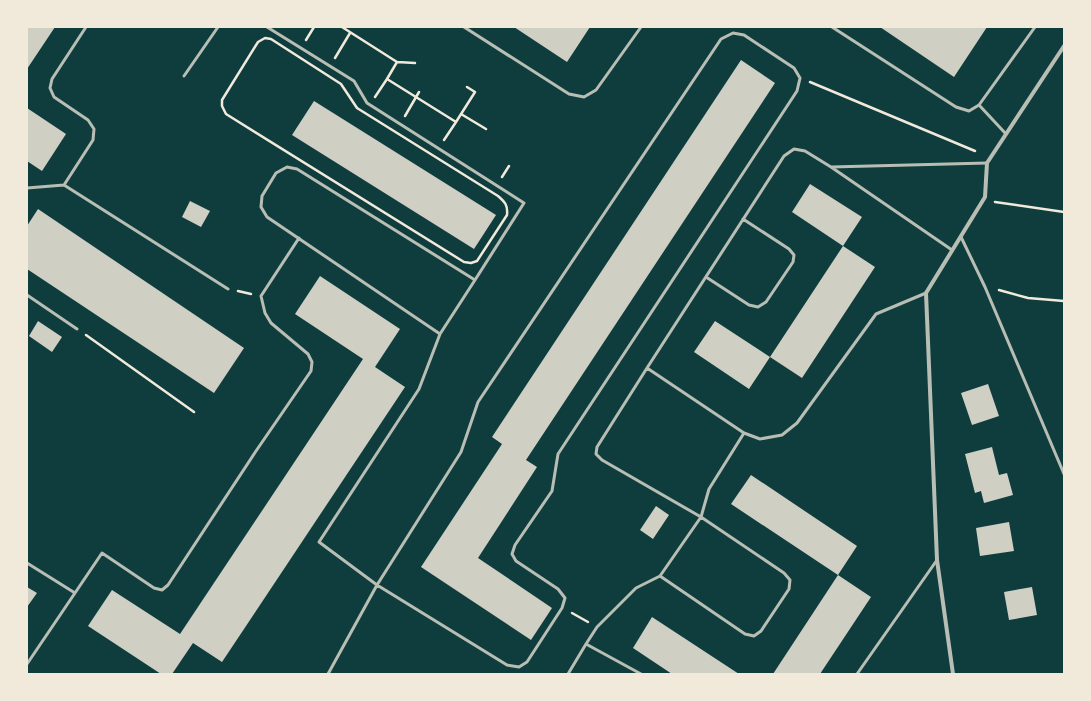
<svg xmlns="http://www.w3.org/2000/svg" width="1091" height="701" font-family="'Open Sans',sans-serif">
  <style>
    .building { fill: #cfcfc3 }
    .lines { fill: none; stroke-linecap: round; stroke-linejoin: round }
    .path { stroke: #f1e9da; stroke-width: 2.5 }
    .service { stroke: #b8beb3; stroke-width: 3 }
    .minor { stroke: #b8beb3; stroke-width: 4 }
  </style>
  <rect width="100%" height="100%" fill="#0f3d3e"/>
  <path class="building" d="M 27,27 L 55,27 L 27,69 Z
    M 514,27 L 590,27 L 567,62 Z
    M 880,27 L 987,27 L 954,77 Z
    M 741,60 L 775,83 L 526,460 L 537,467 L 478,558 L 552,608 L 531,640 L 421,567 L 502,444 L 492,437 Z
    M 314,101 L 496,215 L 474,249 L 292,135 Z
    M 27,108 L 66,134 L 42,171 L 27,161 Z
    M 810,184 L 862,217 L 843,246 L 792,212 Z
    M 190,201 L 210,211 L 201,227 L 182,217 Z
    M 38,209 L 244,348 L 214,393 L 27,269 L 27,226 Z
    M 843,246 L 875,267 L 802,378 L 770,357 Z
    M 320,276 L 400,329 L 375,367 L 405,387 L 222,662 L 193,643 L 172,674 L 161,674 L 88,626 L 112,590 L 180,634 L 363,359 L 295,314 Z
    M 38,321 L 62,337 L 52,352 L 29,336 Z
    M 715,321 L 770,357 L 749,389 L 694,352 Z
    M 988,384 L 999,416 L 972,425 L 961,393 Z
    M 992,447 L 999,475 L 1007,473 L 1013,495 L 984,503 L 981,491 L 975,493 L 965,454 Z
    M 751,475 L 857,546 L 838,575 L 731,504 Z
    M 656,506 L 669,515 L 653,539 L 640,530 Z
    M 1009,522 L 1014,551 L 980,556 L 976,528 Z
    M 838,575 L 871,597 L 820,674 L 773,674 Z
    M 27,587 L 37,593 L 27,607 Z
    M 1032,587 L 1037,615 L 1009,620 L 1004,592 Z
    M 652,617 L 739,674 L 672,674 L 633,648 Z"/>
  <g class="lines">
    <path class="path" d="M 342,27 L 397,62
      M 265,38 L 271,39 L 341,84 L 357,108 L 498,196 C 505,202 508,205 507,215 L 477,261 L 471,263 L 464,262 L 226,114 L 222,106 L 222,100 L 258,42 Z
      M 306,40 L 314,27
      M 335,58 L 350,33
      M 415,63 L 397,62 L 387,79 L 456,122 L 475,92 L 467,87
      M 810,82 L 975,151
      M 375,97 L 387,79
      M 461,114 L 486,129
      M 405,116 L 419,92
      M 444,140 L 456,122
      M 502,177 L 509,166
      M 995,202 L 1064,212
      M 999,290 L 1028,298 L 1064,301
      M 238,291 L 251,294
      M 86,335 L 194,412
      M 572,613 L 588,622"/>
    <path class="service" d="M 267,27 L 354,81 L 367,103 L 524,203 L 475,280 L 297,169 L 287,167 L 276,173 L 262,196 L 261,207 L 267,217 L 440,334
      M 464,27 L 569,94 L 584,97 L 596,90 L 641,27
      M 832,27 L 956,107 L 969,111 L 979,105 L 1035,27
      M 184,76 L 218,27
      M 979,105 L 1006,134
      M 831,167 L 952,250
      M 64,185 L 228,289
      M 27,188 L 64,185 L 93,140 L 94,129 L 88,120 L 54,97 L 50,88 L 52,79 L 86,27
      M 961,237 L 985,287 L 1064,474
      M 706,277 L 749,305 L 758,307 L 766,302 L 793,262 L 794,255 L 789,249 L 743,219
      M 926,293 L 876,314 L 797,423 L 782,435 L 760,439 L 744,433 L 647,368 L 784,156 L 794,149 L 805,151 L 831,167 L 987,163
      M 27,295 L 77,329
      M 27,563 L 75,593
      M 660,576 L 745,634 L 754,636 L 761,631 L 789,589 L 790,580 L 784,573 L 701,517 L 709,489 L 744,433
      M 27,664 L 102,553 L 154,588 L 162,590 L 168,585 L 256,451 L 311,371 L 312,362 L 308,354 L 271,323 L 265,313 L 261,296 L 299,238
      M 328,674 L 377,585 L 461,452 L 478,402 L 721,39 L 733,33 L 744,35 L 794,68 L 800,78 L 797,91 L 558,454 L 552,491 L 515,545 L 512,554 L 516,561 L 558,589 L 565,598 L 562,608 L 527,662 L 519,667 L 507,665 L 377,585 L 319,542 L 419,389 L 440,334 L 475,280
      M 568,674 L 586,644
      M 641,674 L 586,644 L 597,627 L 636,588 L 660,576 L 701,517 L 602,460 L 596,454 L 597,447 L 647,368
      M 857,674 L 937,560"/>
    <path class="minor" d="M 953,674 L 937,560 L 926,293 L 985,197 L 987,163 L 1064,46"/>
  </g>
  <rect width="1091" height="701" fill="none" stroke="#f1e9da" stroke-width="56"/>
</svg>
